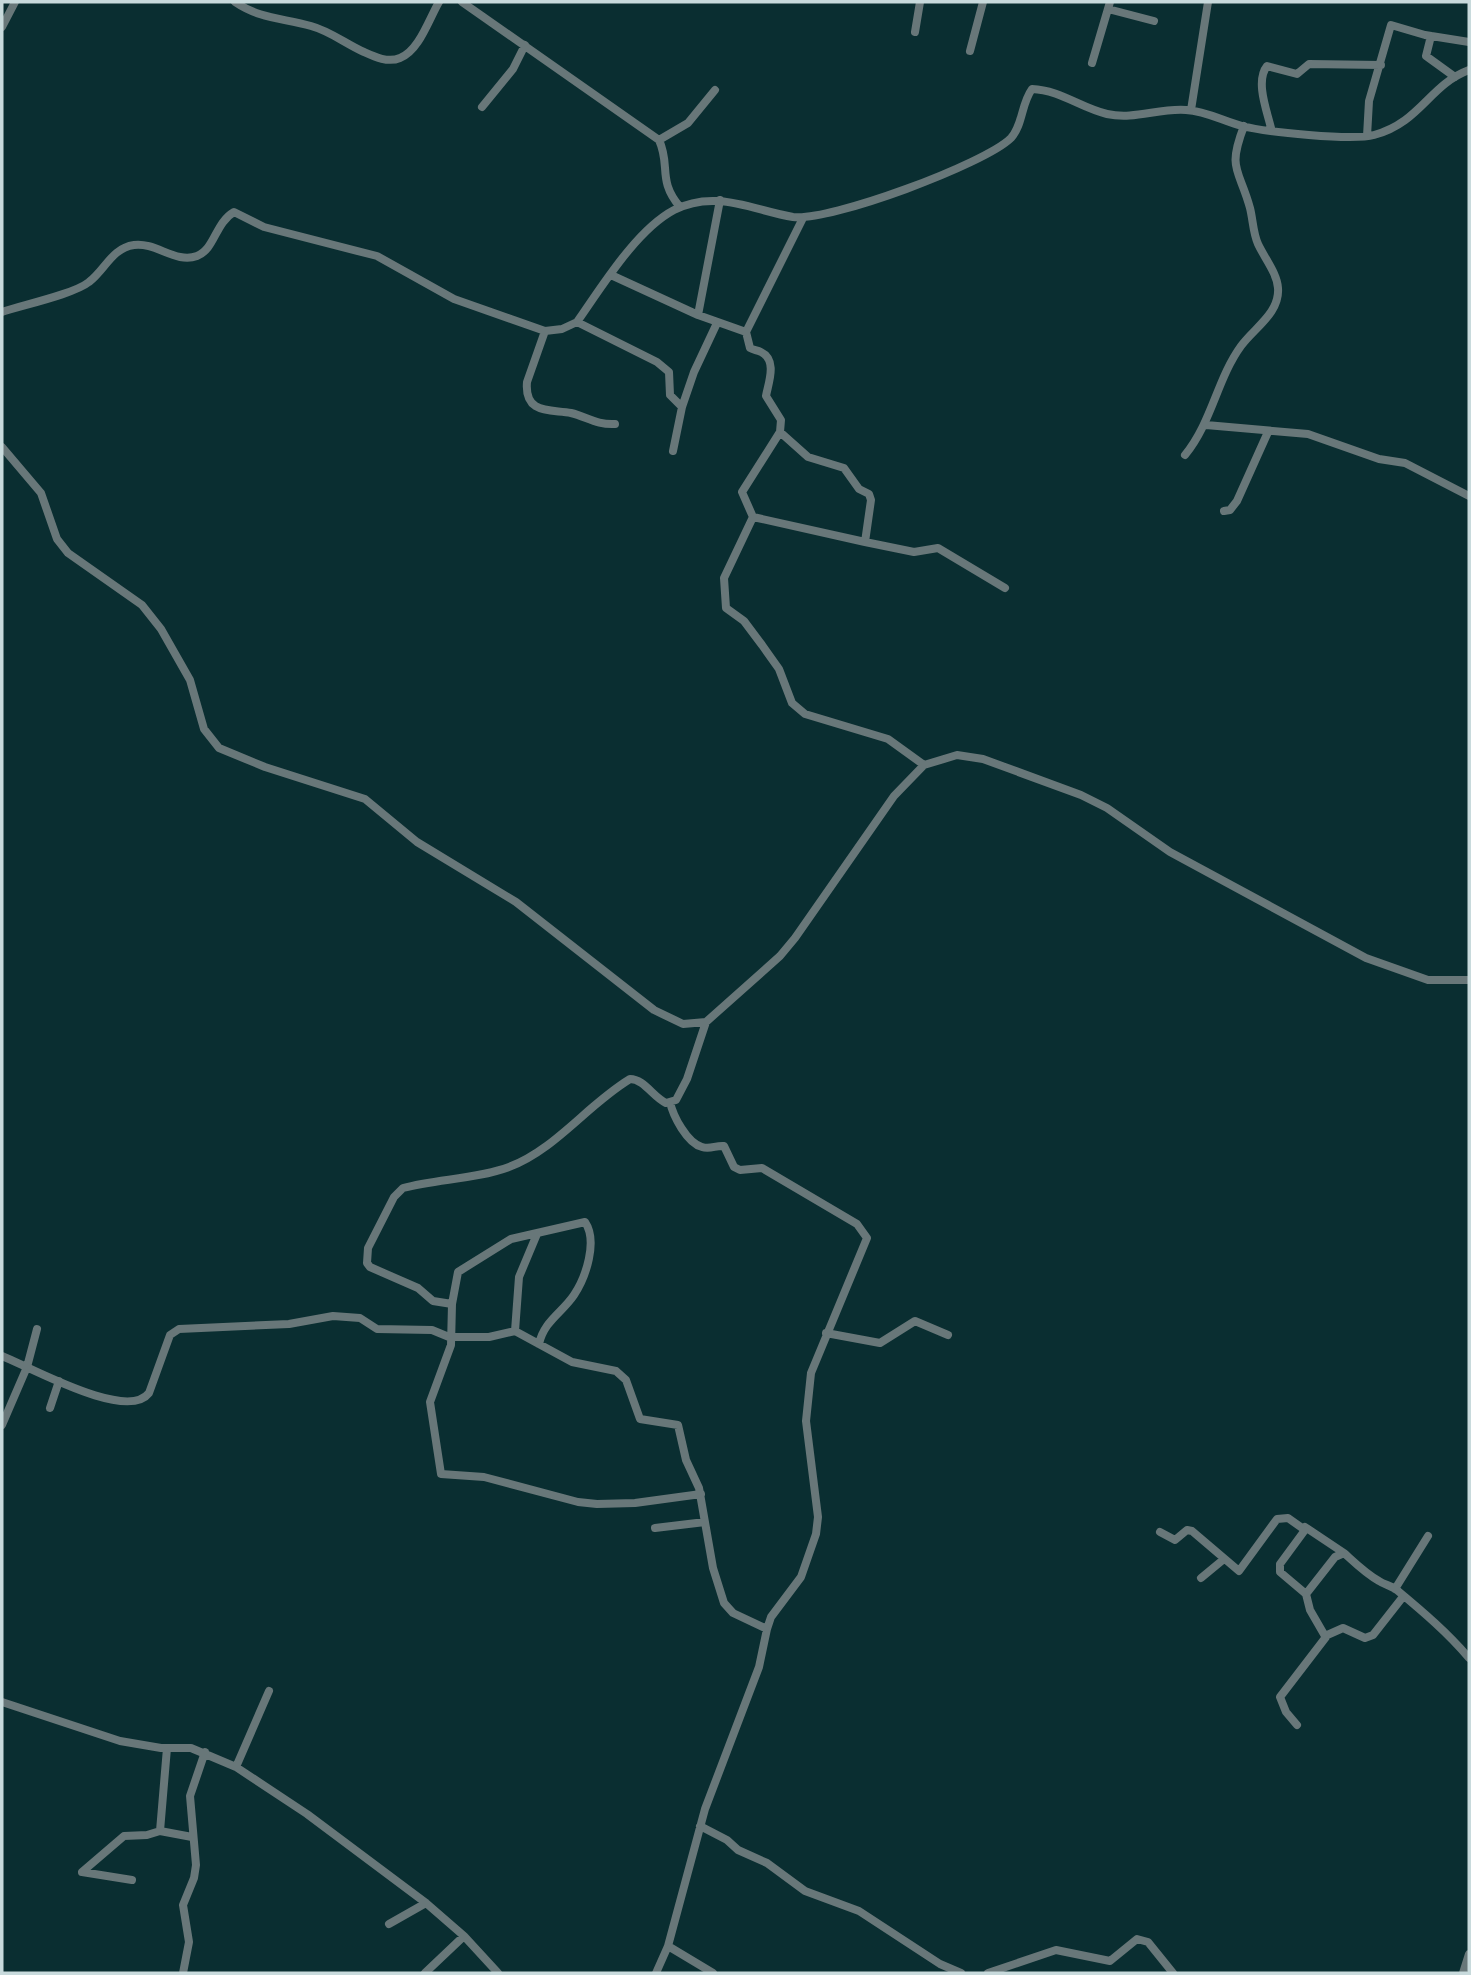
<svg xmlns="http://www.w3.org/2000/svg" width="1471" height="1975" font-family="'Asap Condensed',sans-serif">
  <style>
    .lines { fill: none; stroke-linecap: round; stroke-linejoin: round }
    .minor { stroke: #687779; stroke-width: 8 }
  </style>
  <rect width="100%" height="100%" fill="#0a2e31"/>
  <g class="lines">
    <path class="minor" d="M 235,2 C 260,19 283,18 311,26 C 330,31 346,44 364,52 C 375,57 388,63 400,58 C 419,51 429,19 439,2
      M 462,2 L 659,140 C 671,166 657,180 680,207
      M 1108,9 L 1154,21
      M 2,27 L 15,2
      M 915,32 L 920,2
      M 1431,36 L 1426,56 L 1455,77
      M 970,51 L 983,2
      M 1092,63 L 1110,2
      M 482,107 L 513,69 L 525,45
      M 1191,110 L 1208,2
      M 1271,128 C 1267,111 1255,81 1267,66 L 1297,74 L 1309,64 L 1381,65
      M 1367,136 L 1369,101 L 1391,25 L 1425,35 L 1469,42
      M 659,140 L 688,123 L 715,90
      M 611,275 L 698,315 L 746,332 L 750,348 C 753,350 757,350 761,352 C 778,360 768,384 766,396 L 781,420 L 780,432 L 808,457 L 844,468 L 859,489 L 869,494 L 871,500 L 865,542 L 914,552 L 938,548 L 1005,588
      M 2,312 C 23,305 74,294 89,282 C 105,270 112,248 134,245 C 156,242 176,264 197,256 C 215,249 215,223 234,212 L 264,227 L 377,256 L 454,299 L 545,331 L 562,329 L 577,322 C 601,288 636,230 674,210 C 715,189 752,210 793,217 C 829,222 985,164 1011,138 C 1023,125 1021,104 1032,89 C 1060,90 1081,108 1107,114 C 1135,120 1158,108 1186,110 C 1206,111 1223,121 1242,126 C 1266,132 1352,141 1374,135 C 1421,122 1429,85 1469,70
      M 698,315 L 720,200
      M 577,322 L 657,362 L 669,372 L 670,395 L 682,407 L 673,451
      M 545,331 L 527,382 C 524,416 553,409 571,413 C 587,417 597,425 615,424
      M 746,332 L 803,218
      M 682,407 L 694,372 L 717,323
      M 1206,425 L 1308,434 L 1379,459 L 1405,463 L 1469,496
      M 780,432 L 742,492 L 753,517 L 724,578 L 726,608 L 744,621 L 762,645 L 779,669 L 792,703 L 805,714 L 888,739 L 924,765
      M 2,447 L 41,493 L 57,539 L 68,553 L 142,605 L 161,629 L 190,680 L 204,729 L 219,748 L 265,767 L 365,799 L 417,842 L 516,902 L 654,1010 L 683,1024 L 706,1022 L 780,956 L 795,938 L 894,796 L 924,765 L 957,755 L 983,759 L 1081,795 L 1107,808 L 1170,852 L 1366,958 L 1428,980 L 1469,980
      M 1185,455 C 1212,422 1217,379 1241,346 C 1254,328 1280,313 1278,288 C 1277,273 1265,259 1258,244 C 1253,233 1253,220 1250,208 C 1239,168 1227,170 1244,126
      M 1224,511 L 1230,510 L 1237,501 L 1268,432
      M 753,517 L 865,542
      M 452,1304 L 458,1272 L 511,1239 L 585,1222 C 598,1241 586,1277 574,1295 C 562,1313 544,1321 539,1344
      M 515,1331 L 519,1277 L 537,1234
      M 826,1333 L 880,1343 L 915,1321 L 948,1335
      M 2,1356 C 30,1367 127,1422 149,1393 L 170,1335 L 179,1329 L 289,1324 L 333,1316 L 360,1318 L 377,1329 L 432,1330 L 449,1337 L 489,1337 L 515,1331 L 572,1362 L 616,1371 L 626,1380 L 640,1419 L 678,1425 L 686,1460 L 699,1488 L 713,1568 L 724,1603 L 733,1613 L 767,1629
      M 50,1408 L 59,1381
      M 2,1425 L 27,1367 L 37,1329
      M 701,1494 L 635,1503 L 597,1504 L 578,1502 L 484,1477 L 441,1474 L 430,1402 L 451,1345 L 452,1304 L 433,1301 L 418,1288 L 370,1267 L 367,1263 L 368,1248 L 394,1197 L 403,1188 C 437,1179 476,1179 509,1167 C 556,1149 587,1105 630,1079 C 644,1079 653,1097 666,1103 L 676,1100 L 687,1079 L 706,1022
      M 1305,1527 L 1344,1553
      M 655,1528 L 705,1522
      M 1160,1532 L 1175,1540 L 1187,1530 L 1192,1531 L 1239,1571 L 1277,1519 L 1288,1518 L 1305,1530 L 1280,1564 L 1280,1572 L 1306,1594
      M 1201,1578 L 1224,1559
      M 1395,1589 L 1428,1536
      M 1402,1598 L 1373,1635 L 1365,1638 L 1343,1628 L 1325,1636 L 1310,1610 L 1306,1594 L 1335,1557 L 1344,1553 C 1355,1563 1366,1574 1379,1581 C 1385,1585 1393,1586 1398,1591 C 1422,1611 1448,1633 1469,1658
      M 2,1702 L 120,1741 L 161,1748 L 191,1748 L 236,1767 L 307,1814 L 426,1903 L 464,1936 L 498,1973
      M 1297,1725 L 1286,1712 L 1280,1697 L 1326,1637
      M 236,1767 L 269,1691
      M 700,1826 L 727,1840 L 738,1850 L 767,1863 L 805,1891 L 859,1911 L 940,1964 L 961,1973
      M 160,1831 L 192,1837
      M 132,1880 L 82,1872 L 124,1836 L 147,1835 L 160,1831 L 167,1748
      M 389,1924 L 426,1903
      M 668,1946 L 713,1973
      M 183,1973 L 189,1942 L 183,1905 L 194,1878 L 196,1865 L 190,1796 L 205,1752
      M 425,1973 L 464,1936
      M 656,1973 L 668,1946 L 705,1809 L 759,1667 L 767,1629 L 771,1617 L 801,1577 L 816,1534 L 818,1517 L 806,1421 L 811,1373 L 867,1238 L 857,1224 L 762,1168 L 740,1170 L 734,1167 L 724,1146 C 716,1145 710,1150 702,1147 C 687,1143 673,1116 670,1102
      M 988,1973 L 1056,1950 L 1110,1961 L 1137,1939 L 1148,1942 L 1173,1973
      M 1463,1973 L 1469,1954"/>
  </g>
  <rect width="1471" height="1975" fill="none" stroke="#c8dadc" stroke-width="7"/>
</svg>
